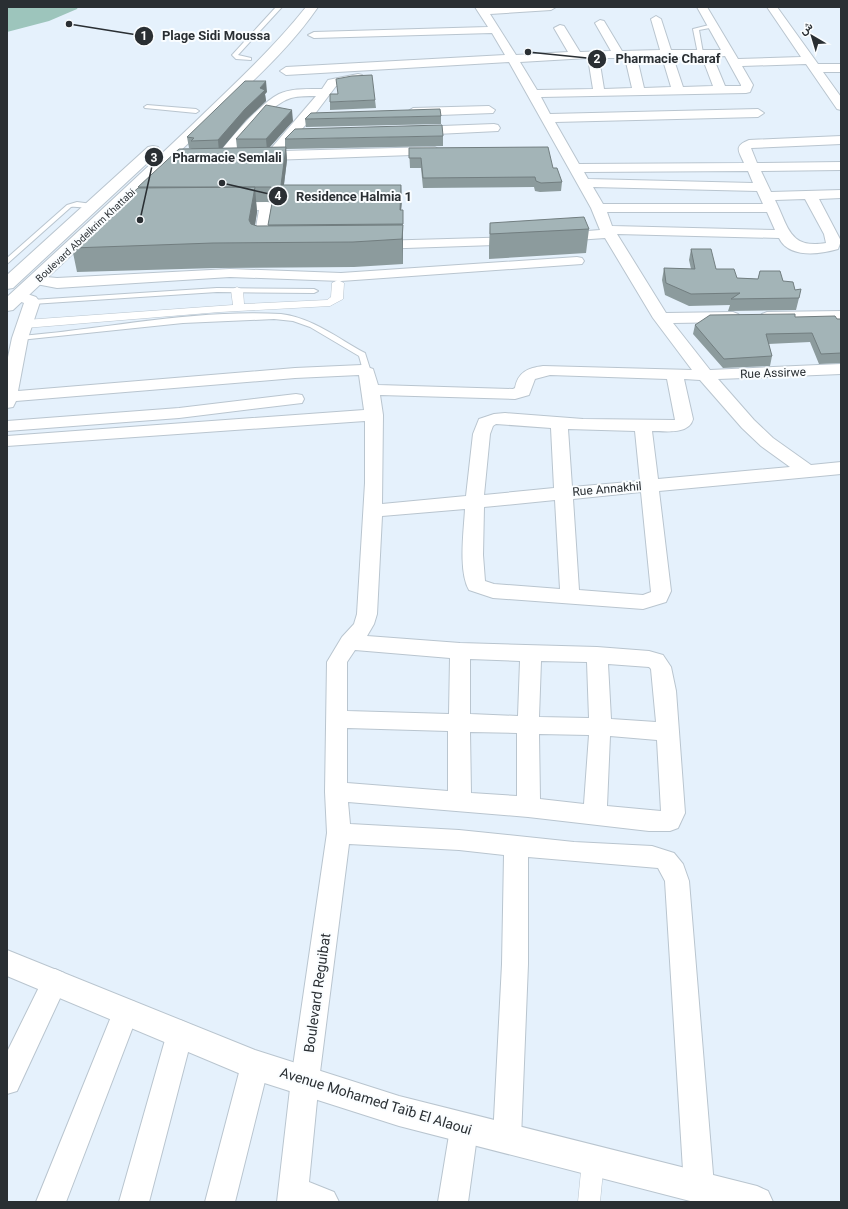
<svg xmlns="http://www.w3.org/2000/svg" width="848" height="1209" font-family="Roboto,Vazirmatn,sans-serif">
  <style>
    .water { fill: #9dc5bc }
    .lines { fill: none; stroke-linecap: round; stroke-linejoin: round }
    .service-casing { stroke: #b9c5cf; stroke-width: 2 }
    .pedestrian-casing { stroke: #b9c5cf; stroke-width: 1 }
    .minor-casing { stroke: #b9c5cf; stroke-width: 2 }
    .tertiary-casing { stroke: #b9c5cf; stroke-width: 2 }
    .service { fill: #fff; fill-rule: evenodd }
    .pedestrian { fill: #fff; fill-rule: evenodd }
    .minor { fill: #fff; fill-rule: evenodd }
    .tertiary { fill: #fff; fill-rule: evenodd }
    .wall { fill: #8c9b9d; fill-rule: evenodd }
    .shaded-wall { fill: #727e80 }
    .building { fill: #a3b4b7; stroke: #727e80 }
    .labels { text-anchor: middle; stroke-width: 4; stroke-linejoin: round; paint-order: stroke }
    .far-street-label { font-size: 10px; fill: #2a2f33; stroke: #fafdff }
    .street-label { font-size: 12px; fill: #2a2f33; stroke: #fafdff }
    .near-street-label { font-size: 14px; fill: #2a2f33; stroke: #fafdff }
    .leader { fill: none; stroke: #2a2f33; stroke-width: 1.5 }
    .callout-dot { fill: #2a2f33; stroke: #fafdff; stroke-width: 1.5 }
    .mark-label { font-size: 12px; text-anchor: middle; font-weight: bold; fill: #fff }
    .callout-label { font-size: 13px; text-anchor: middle; font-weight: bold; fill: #2a2f33; stroke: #fafdff; stroke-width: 4; stroke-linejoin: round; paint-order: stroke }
  </style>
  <rect width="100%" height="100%" fill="#e5f1fc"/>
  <path class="water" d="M 7,7 L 78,7 L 77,9 L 49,21 L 7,32 Z"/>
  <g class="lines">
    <defs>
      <path id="service" d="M 276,7 L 282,7 L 238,55 L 251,58 L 251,60 L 236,59 L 232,55 L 233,54 Z
        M 713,24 L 716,26 L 715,27 L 699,30 L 703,53 L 698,54 L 693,29 Z
        M 147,105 L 196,109 L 199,111 L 196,113 L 145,108 L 144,107 Z
        M 77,202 L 92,204 L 95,206 C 89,210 79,206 71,207 L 7,264 L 7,258 L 67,205 Z
        M 217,288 L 314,289 L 318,291 L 314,293 L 217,292 L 32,304 L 28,302 L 32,300 Z
        M 281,314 C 313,318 337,338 365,353 L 371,372 L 367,374 L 364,374 L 359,356 L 310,327 L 293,321 L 274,319 L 183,323 L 20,340 L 16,338 L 20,336 C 106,329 194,309 281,314 Z"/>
      <path id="pedestrian" d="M 338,280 L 344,283 L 343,299 L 330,306 L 220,312 L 25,328 L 19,324 L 25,320 L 233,305 L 231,290 L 237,287 L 243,290 L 244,304 L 327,300 L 331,297 L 332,283 Z
        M 593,1150 L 601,1153 L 604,1161 L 600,1202 L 578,1202 L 582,1161 L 585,1153 Z"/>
      <path id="minor" d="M 475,7 L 556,7 L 551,10 L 490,14 L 516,55 L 568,52 L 554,28 L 560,25 L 564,26 L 580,52 L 611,51 L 595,23 L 600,20 L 604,21 L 622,51 L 660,50 L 651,19 L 656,16 L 661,19 L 671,50 L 721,50 L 697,7 L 707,7 L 738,59 L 801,57 L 767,7 L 777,7 L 818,64 L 841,64 L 841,72 L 823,72 L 841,97 L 841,110 L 837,109 L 806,64 L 742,66 L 753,85 L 750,92 L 746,93 L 541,97 L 550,114 L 758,109 L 764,113 L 758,117 L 555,122 L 579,164 L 744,163 C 738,150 734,146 749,140 L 841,136 L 841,144 L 751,148 L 757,163 L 841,162 L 841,170 L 761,171 L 771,192 L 841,190 L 841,198 L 819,199 L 841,241 L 838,249 C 821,254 789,259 779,238 L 617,234 L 666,313 L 733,312 L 738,314 L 741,317 L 738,320 L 733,322 L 673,323 L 710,370 L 841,364 L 841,374 L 718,379 L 754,420 L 773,438 L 811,465 L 841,462 L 841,474 L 659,491 L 671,591 L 666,602 L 643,609 L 493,598 L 469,590 C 458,571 464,530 465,509 L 382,516 L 377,614 L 374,624 L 367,636 L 460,643 L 597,647 L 649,651 L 663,655 L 671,667 L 676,691 L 685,813 L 678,828 L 670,831 L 649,831 L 528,817 L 348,802 L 350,824 L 459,830 L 574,842 L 652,846 L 674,853 L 683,864 L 689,881 L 714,1186 L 709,1196 L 699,1201 L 689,1196 L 684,1186 L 665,881 L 658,868 L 528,857 L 528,964 L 521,1138 L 517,1148 L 507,1152 L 497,1148 L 493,1138 L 502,964 L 504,855 L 459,850 L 349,844 L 319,1080 L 309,1182 L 334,1192 L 339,1202 L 277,1202 L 291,1080 L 327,833 L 325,792 L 327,662 L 342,637 L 354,624 L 357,614 L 365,483 L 365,421 L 7,446 L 7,436 L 364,410 L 359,375 L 295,378 L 16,401 L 13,407 L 7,408 L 7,362 L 12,338 L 24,303 L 14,299 L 11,296 L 14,293 L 19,291 L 36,297 L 40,302 L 28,338 L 18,391 L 295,368 L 362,365 L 373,369 L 378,385 L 513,389 L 515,388 C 518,372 528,368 543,366 L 692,370 L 653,318 L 605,238 L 562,241 L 557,240 L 555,237 L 557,234 L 562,233 L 600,230 L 591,208 L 509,62 L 286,75 L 280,71 L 286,67 L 505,55 L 492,33 L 314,38 L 308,35 L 314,32 L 488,27 ZM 725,56 L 741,85 L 741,86 L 725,86 L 713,57 ZM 662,57 L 671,87 L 644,88 L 637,58 ZM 673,57 L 702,57 L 713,86 L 683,87 ZM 588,58 L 593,89 L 537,90 L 520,62 ZM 599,58 L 625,58 L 632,88 L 604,89 ZM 748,171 L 753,183 L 588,179 L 584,172 ZM 593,187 L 757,191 L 763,204 L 603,204 ZM 805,199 L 824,234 L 826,243 C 789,249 789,228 775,200 ZM 607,212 L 767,212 L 775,230 L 612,226 ZM 550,375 L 667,379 L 675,420 L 583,419 L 505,413 L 494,414 L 479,419 L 473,434 L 466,496 L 382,504 L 383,415 L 380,395 L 515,399 L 529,395 L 535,379 ZM 684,379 L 700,380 L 742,428 L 761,446 L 790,467 L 658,479 L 652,431 C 665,431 689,435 693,419 ZM 496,424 L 551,428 L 554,488 L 484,495 L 490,434 L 493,426 ZM 568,429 L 635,431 L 640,481 L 572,487 ZM 641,492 L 651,592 L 643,595 L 579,590 L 573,499 ZM 555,500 L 560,589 L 494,584 L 485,581 L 483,555 L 484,507 ZM 355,650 L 450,658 L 449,714 L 347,711 L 347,662 ZM 470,659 L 520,661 L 518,716 L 470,714 ZM 541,661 L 587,662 L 589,718 L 539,717 ZM 608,664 L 649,667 L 651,669 L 656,722 L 611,719 ZM 347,728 L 448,731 L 448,791 L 347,783 ZM 470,732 L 517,733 L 517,796 L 471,793 ZM 539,734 L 589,735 L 584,804 L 540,799 ZM 610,736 L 657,740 L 661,811 L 607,806 Z
        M 358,74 L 362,75 L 364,78 L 362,81 L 336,86 L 311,119 L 282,151 L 435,147 L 441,151 L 440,154 L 271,160 L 254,159 L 252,156 L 254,153 L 268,152 L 316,96 C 308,96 299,96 291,98 C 268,105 244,141 229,159 L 219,159 L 217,156 C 229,139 261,103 279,94 C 292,88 307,89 322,89 L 328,80 Z
        M 489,106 L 495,110 L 493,113 L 413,116 L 407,112 L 413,108 Z
        M 494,124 L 498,125 L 500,128 L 498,131 L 416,135 L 410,131 L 416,127 Z
        M 267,202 L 272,203 L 274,206 L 268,241 L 273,242 L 275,245 L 273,248 L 255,248 L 253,245 L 259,210 L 229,211 L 224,210 L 222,207 L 224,204 L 229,203 Z
        M 516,237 L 521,238 L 523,241 L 521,244 L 376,249 L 371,248 L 369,245 L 371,242 L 376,241 Z
        M 577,257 L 582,258 L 584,261 L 582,264 L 341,281 L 230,277 L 57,288 L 31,283 L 29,280 L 31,277 L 36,276 L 57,278 L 230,269 L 341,273 Z
        M 841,311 L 841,321 L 767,322 L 762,320 L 759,317 L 762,314 L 767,312 Z
        M 296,394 L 302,395 L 304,399 L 302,403 L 179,418 L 7,431 L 7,421 L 179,408 Z
        M 55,969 L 64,973 L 68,981 L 17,1091 L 7,1094 L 7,1052 L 46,973 Z
        M 126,999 L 135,1002 L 139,1011 L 66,1202 L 36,1202 L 117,1002 Z
        M 180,1020 L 189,1024 L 193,1033 L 149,1202 L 119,1202 L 167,1033 L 171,1024 Z
        M 255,1052 L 265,1056 L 269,1065 L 235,1202 L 205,1202 L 241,1065 L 245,1056 Z
        M 464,1115 L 474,1119 L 478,1129 L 468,1202 L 438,1202 L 450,1129 L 454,1119 Z"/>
      <path id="tertiary" d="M 306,7 L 318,7 C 288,51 246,87 208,124 C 144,187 79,248 13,310 L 7,311 L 7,297 C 69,240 131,183 192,125 C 231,87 272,50 306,7 Z
        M 153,146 L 158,147 L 160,150 L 158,153 L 13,288 L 7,289 L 7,275 L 148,147 Z
        M 7,950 L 255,1050 L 399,1096 L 757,1186 L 768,1191 L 773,1202 L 694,1202 L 399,1126 L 255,1080 L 7,976 Z"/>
    </defs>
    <use href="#service" class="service-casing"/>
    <use href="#pedestrian" class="pedestrian-casing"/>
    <use href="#minor" class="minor-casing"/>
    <use href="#tertiary" class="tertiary-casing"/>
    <use href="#service" class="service"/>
    <use href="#pedestrian" class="pedestrian"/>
    <use href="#minor" class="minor"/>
    <use href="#tertiary" class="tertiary"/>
  </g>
  <path class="wall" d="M 267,92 L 265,94 L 266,101 L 246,120 L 222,148 L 237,148 L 236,139 L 293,121 L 270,147 L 285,147 L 285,139 L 443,136 L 443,146 L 286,149 L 287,160 L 284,185 L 402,199 L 401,210 L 403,224 L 403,264 L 354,267 L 216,268 L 77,272 L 72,248 L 138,188 L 138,187 L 192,149 L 189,148 L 187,137 ZM 256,202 L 272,202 L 268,226 L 257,226 L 255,225 L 257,212 Z
    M 375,100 L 376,108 L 330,110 L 330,102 Z
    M 441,116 L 441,124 L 306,127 L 305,119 Z
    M 409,148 L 553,168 L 562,182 L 561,191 L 540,192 L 535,191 L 534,187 L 423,188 L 421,168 L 410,168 Z
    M 490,223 L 589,229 L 586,253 L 489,259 L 489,247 Z
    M 691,249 L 716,269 L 737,278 L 758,279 L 760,271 L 783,281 L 799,298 L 796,310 L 728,311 L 730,305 L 689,306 L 665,295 L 662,280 L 664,268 L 691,269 L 689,260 Z
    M 795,317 L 841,319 L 841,363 L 819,364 L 810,342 L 768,344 L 772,356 L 770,366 L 723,368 L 693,334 L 695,325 Z"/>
  <path class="shaded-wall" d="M 266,81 L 267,92 L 265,94 L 266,101 L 246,120 L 219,152 L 218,140 L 260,88 Z
    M 292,110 L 293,121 L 267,150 L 266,139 Z
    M 286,147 L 287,160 L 282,199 L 281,185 Z
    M 401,185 L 402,199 L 400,224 L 400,210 Z
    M 255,187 L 257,212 L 252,243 L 249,220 Z
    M 403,225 L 403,264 L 402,239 Z"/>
  <path class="building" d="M 372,75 L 375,100 L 330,102 L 330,94 L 338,94 L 336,79 L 352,76 Z
    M 245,81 L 266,81 L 260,88 L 265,90 L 245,109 L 218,140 L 191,141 L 194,138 L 187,137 Z
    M 266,105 L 292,110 L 266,139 L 236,139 L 253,120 Z
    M 440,109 L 441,116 L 305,119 L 311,113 Z
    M 442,125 L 443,136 L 285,139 L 295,129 Z
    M 286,147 L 281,185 L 401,185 L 400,210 L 403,210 L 403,224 L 268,225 L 274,192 L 271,187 L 138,187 L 179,149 Z
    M 548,147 L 553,168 L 557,168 L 562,182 L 541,183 L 536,181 L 535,177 L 423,178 L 421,158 L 409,158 L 409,148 Z
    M 255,187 L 249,220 L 251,224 L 257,226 L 403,225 L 402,239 L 353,242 L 213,243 L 72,248 L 138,188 Z
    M 584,217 L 589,229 L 490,234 L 490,223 Z
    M 691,249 L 711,249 L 716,269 L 734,269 L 737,278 L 758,279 L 760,271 L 780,271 L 783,281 L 793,282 L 795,290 L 801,289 L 799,298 L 731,299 L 740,293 L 691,294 L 666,283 L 664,268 L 695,269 Z
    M 795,314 L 795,317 L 835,316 L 837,319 L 841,319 L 841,353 L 821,354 L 812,333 L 766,334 L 772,356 L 724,359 L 695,325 L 710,315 Z"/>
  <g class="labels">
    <g class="far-street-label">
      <text transform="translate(85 235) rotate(-43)" y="4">Boulevard Abdelkrim Khattabi</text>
    </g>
    <g class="street-label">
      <text transform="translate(773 373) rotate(-2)" y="4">Rue Assirwe</text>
      <text transform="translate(607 489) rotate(-5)" y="4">Rue Annakhil</text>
    </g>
    <g class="near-street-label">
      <text transform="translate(317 993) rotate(-82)" y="5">Boulevard Reguibat</text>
      <text transform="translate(376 1101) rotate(17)" y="5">Avenue Mohamed Taïb El Alaoui</text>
    </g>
  </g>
  <path class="leader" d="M69 24L144 36M528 52L597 59M140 220L154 157M222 183L278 196"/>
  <g class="callout-dot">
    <circle cx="69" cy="24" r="4"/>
    <circle cx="528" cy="52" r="4"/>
    <circle cx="140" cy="220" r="4"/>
    <circle cx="222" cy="183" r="4"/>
    <circle cx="144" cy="36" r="10"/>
    <circle cx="597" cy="59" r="10"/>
    <circle cx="154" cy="157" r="10"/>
    <circle cx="278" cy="196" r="10"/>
  </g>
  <g class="mark-label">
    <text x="144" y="40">1</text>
    <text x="597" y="63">2</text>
    <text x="154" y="162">3</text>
    <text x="278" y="200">4</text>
  </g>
  <g class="callout-label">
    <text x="216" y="40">Plage Sidi Moussa</text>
    <text x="668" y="63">Pharmacie Charaf</text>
    <text x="227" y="162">Pharmacie Semlali</text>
    <text x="354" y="201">Residence Halmia 1</text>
  </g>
  <rect width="848" height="1209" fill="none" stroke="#2a2f33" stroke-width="16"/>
  <g transform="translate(812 36) rotate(322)" stroke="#fafdff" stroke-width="3" paint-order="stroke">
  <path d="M0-3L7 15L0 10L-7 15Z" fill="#2a2f33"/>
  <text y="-6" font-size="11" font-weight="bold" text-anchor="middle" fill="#2a2f33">ش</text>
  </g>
</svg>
